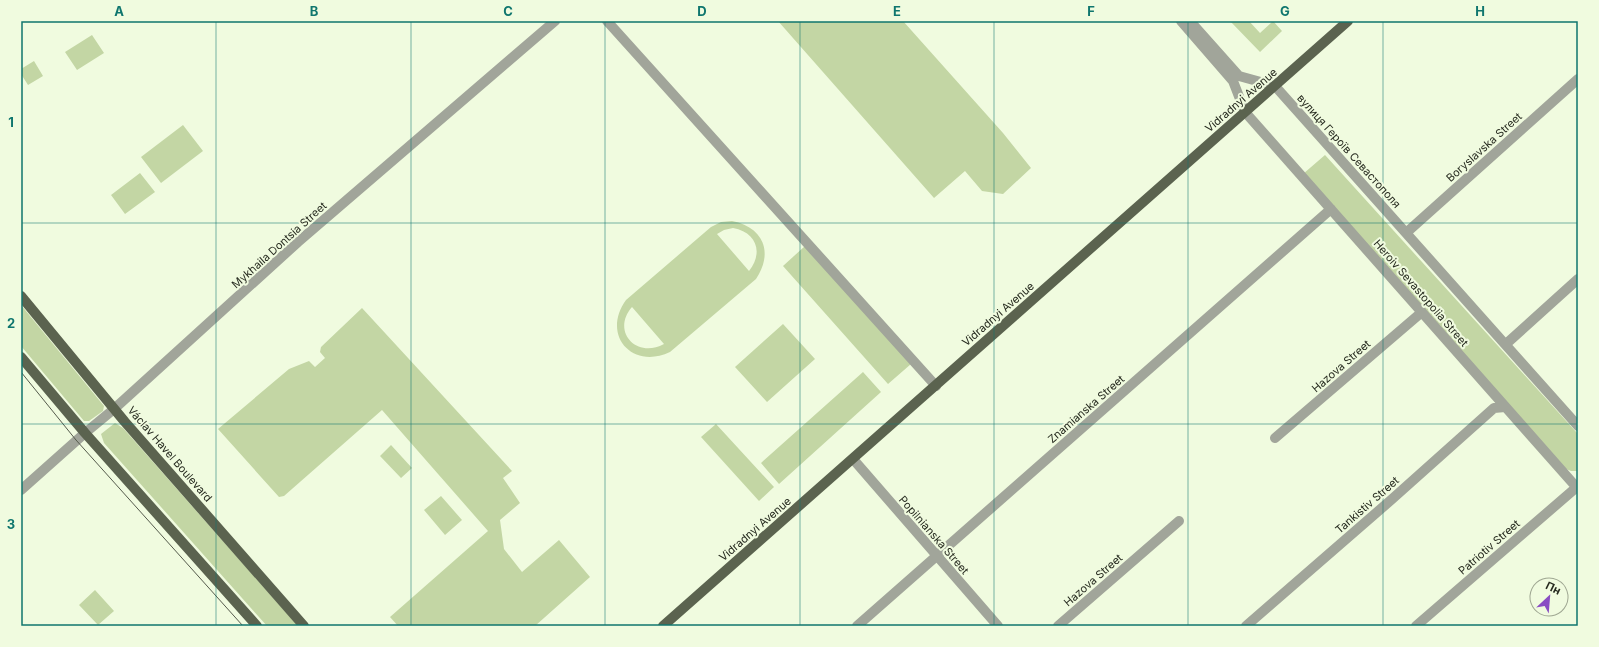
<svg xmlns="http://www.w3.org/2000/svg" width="1599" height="647" font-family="Inter,sans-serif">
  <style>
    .green { fill: #c3d6a4; fill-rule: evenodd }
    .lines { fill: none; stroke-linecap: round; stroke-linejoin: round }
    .minor { stroke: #a1a59a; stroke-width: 10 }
    .major { stroke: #5b634f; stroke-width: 10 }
    .tram { stroke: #555b4c; stroke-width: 1 }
    .grid { fill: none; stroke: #0f766e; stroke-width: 1; stroke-opacity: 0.55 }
    .labels { text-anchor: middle; stroke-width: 4; stroke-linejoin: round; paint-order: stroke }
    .street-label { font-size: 11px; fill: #262a1f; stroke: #f0fbdf }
    .neatline { fill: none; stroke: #0f766e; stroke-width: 1.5 }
    .grid-label { font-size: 13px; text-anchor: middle; font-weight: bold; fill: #0f766e }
  </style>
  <rect width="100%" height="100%" fill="#f0fbdf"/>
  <path class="green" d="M 778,21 L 903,21 L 1003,133 L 1031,168 L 1003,194 L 982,191 L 965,171 L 934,198 Z
    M 1230,21 L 1249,21 L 1260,33 L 1273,21 L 1282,31 L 1260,52 Z
    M 92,35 L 104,53 L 77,70 L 65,52 Z
    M 34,61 L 43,76 L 28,85 L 21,74 L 21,69 Z
    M 183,125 L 203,151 L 161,183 L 141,157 Z
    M 1325,155 L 1578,434 L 1578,471 L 1571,471 L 1566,469 L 1303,174 Z
    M 140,173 L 155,192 L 125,214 L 111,195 Z
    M 732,221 C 763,227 774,252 756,279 L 670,352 C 632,370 601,335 626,300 L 711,227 L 721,222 ZM 733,228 C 756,232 764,252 749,271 L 717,234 L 724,230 ZM 632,307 L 664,344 C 636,359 611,331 632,307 Z
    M 805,246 L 911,364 L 888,384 L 783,266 Z
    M 21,305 L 104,406 L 103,411 L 89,421 L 84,421 L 21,346 Z
    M 362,308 L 512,471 L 503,478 L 520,503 L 500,520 L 504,549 L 522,572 L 559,540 L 590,577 L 535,626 L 398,626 L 390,617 L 488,531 L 382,410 L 284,496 L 279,497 L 218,429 L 289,369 L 309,361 L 315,367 L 325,358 L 320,352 L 321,347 Z
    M 783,324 L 815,359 L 767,402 L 735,367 Z
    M 863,372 L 881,392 L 779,484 L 761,463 Z
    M 115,423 L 123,428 L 298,626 L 267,626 L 104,443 L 101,434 Z
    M 716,424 L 774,487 L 759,501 L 701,437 Z
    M 391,445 L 412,468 L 401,478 L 380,456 Z
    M 441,496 L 462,520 L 445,535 L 424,510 Z
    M 95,590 L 114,611 L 98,625 L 79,605 Z"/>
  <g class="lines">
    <path class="minor" d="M 607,21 L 936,386
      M 1181,21 L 1233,81 L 1245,112 L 1578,489
      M 1190,21 L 1239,76 L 1275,86 L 1578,426
      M 1406,233 L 1578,79
      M 1506,344 L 1578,279
      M 1275,438 L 1422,312
      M 853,459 L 998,626
      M 21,490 L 85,433 L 114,409 L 298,242 L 555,21
      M 857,626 L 1331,209
      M 1058,626 L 1179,521
      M 1246,626 L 1391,500 L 1494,408 L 1505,407
      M 1416,626 L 1578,486"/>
    <path class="major" d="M 21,296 L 125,422 L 304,626
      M 21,357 L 85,433 L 257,626
      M 663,626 L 1348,21"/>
    <path class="tram" d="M 21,372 L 76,440 L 243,626"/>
  </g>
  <path class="grid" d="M 216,21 L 216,626M 411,21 L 411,626M 605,21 L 605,626M 800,21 L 800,626M 994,21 L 994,626M 1188,21 L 1188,626M 1383,21 L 1383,626M 21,223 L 1578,223M 21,424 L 1578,424"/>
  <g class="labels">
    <g class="street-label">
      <text transform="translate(1241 100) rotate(-41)" y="4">Vidradnyi Avenue</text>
      <text transform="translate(1484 147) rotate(-42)" y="4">Boryslavska Street</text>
      <text transform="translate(1349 151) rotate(48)" y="4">вулиця Героїв Севастополя</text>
      <text transform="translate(279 245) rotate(-42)" y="4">Mykhaila Dontsia Street</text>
      <text transform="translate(1421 293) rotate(49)" y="4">Heroiv Sevastopolia Street</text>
      <text transform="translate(998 314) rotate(-41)" y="4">Vidradnyi Avenue</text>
      <text transform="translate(1341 366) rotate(-41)" y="4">Hazova Street</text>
      <text transform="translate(1086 409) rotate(-41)" y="4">Znamianska Street</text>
      <text transform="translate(170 454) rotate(49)" y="4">Václav Havel Boulevard</text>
      <text transform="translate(1367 505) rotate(-41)" y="4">Tankistiv Street</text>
      <text transform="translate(755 529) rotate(-41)" y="4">Vidradnyi Avenue</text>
      <text transform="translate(934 535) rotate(49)" y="4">Popilnianska Street</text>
      <text transform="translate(1489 547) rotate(-41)" y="4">Patriotiv Street</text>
      <text transform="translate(1093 580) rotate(-41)" y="4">Hazova Street</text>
    </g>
  </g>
  <rect width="1599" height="647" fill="none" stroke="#f0fbdf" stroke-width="44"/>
  <g transform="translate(1549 597) rotate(26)"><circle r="19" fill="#f0fbdf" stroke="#9fa792"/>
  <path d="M0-3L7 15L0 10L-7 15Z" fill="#894dc3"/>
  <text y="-6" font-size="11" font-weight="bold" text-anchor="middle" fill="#262a1f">Пн</text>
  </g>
  <rect x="22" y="22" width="1555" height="603" class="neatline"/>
  <g class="grid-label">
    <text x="119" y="16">A</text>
    <text x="314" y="16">B</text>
    <text x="508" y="16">C</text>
    <text x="702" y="16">D</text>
    <text x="897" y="16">E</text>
    <text x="1091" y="16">F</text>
    <text x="1285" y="16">G</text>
    <text x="1480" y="16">H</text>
    <text x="11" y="127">1</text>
    <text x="11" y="328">2</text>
    <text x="11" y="529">3</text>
  </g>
</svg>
